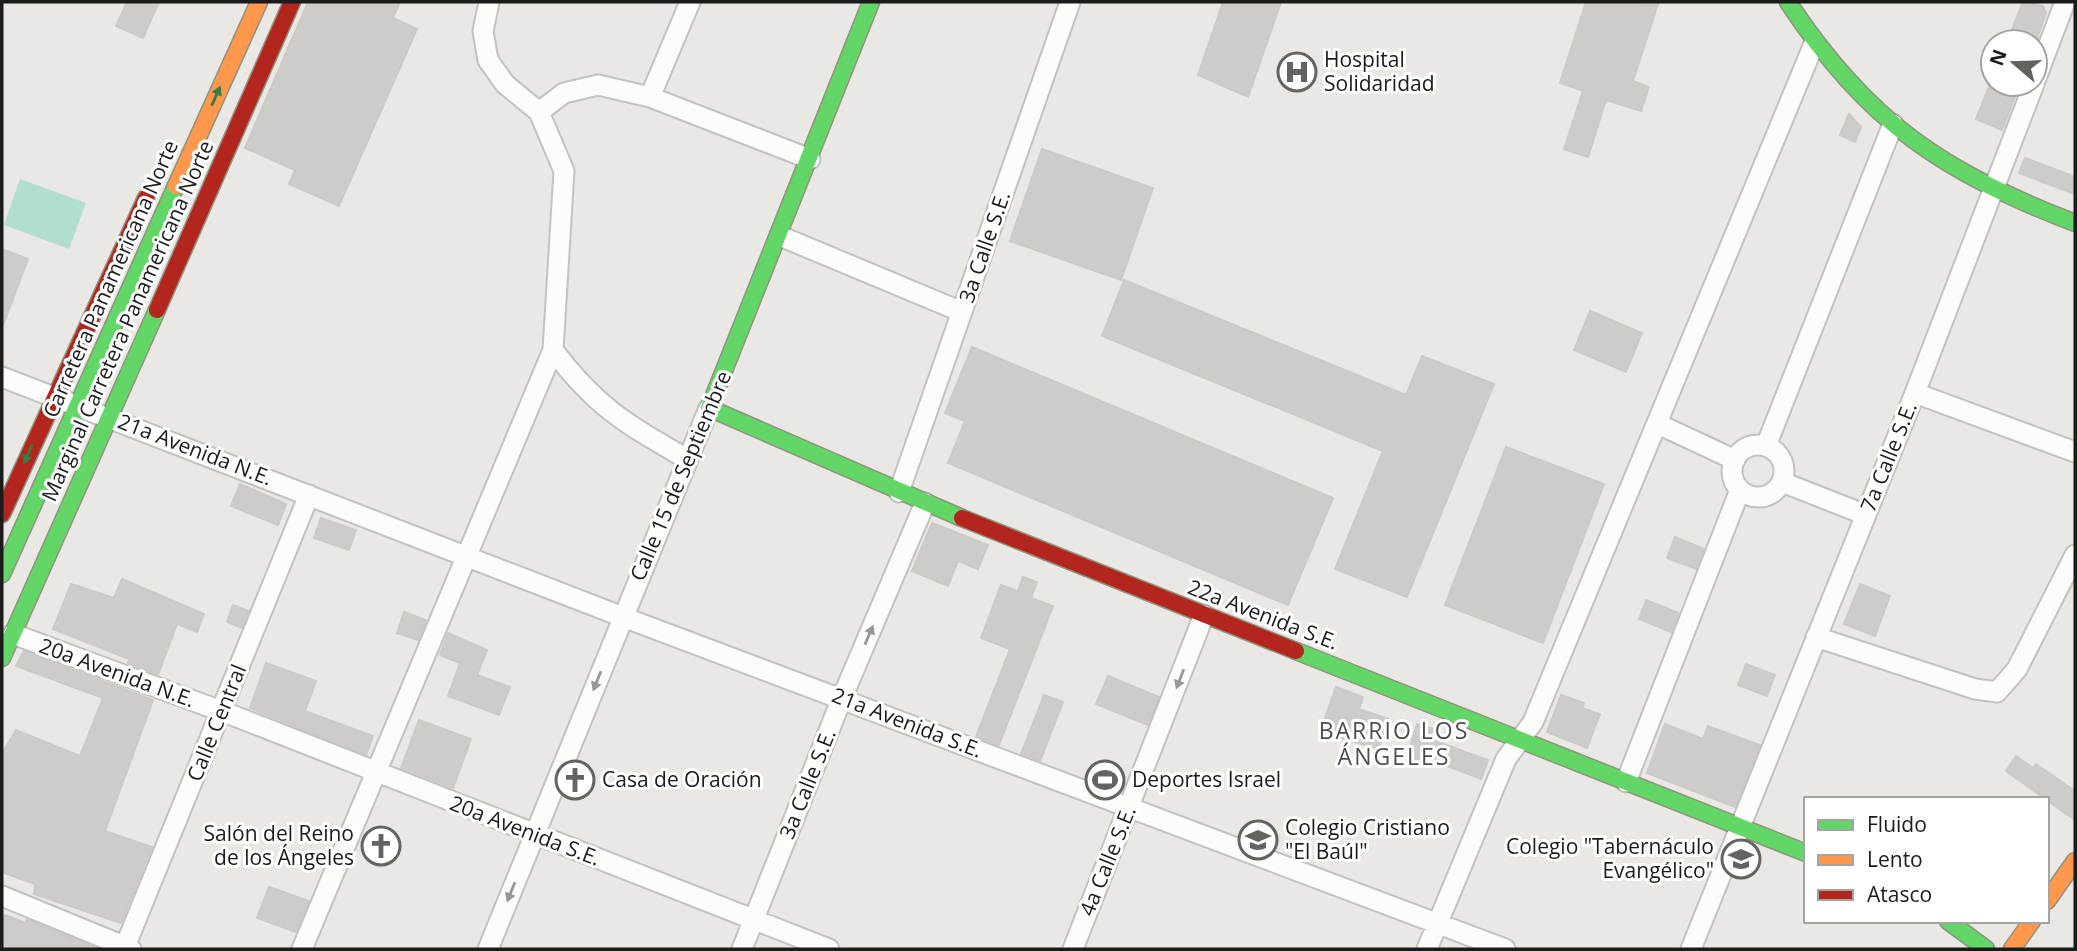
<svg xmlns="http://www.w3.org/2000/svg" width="2077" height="951" font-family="'Open Sans',sans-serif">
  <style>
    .pitch { fill: #b1dfcc }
    .building { fill: #ceccc9; stroke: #cccac6; stroke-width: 2 }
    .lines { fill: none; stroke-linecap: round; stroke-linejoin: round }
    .street-casing { stroke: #c2c2c0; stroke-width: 23 }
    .fast-casing { stroke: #90927e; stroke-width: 19 }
    .slow-casing { stroke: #90927e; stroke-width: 19 }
    .jam-casing { stroke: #90927e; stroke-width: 19 }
    .street { stroke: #fcfcfb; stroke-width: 19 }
    .fast { stroke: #63d668; stroke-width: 16 }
    .slow { stroke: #ff974d; stroke-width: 16 }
    .jam { stroke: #b3261e; stroke-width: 16 }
    .oneway { fill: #3f7842 }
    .oneway2 { fill: #979796 }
    .labels { text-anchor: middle; stroke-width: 6; stroke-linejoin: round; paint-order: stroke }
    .poi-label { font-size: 21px; fill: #1b1b1b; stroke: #fff; text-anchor: start }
    .street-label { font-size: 21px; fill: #1b1b1b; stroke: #fff }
    .neighbourhood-label { font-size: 23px; letter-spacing: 2px; fill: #4e4e4e; stroke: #fff }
  </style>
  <rect width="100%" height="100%" fill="#e9e8e4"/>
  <path class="pitch" d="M 20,179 L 86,203 L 69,249 L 4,225 Z"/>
  <path class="building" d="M 127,2 L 159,2 L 143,38 L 116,26 Z
    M 308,2 L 400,2 L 393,18 L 417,29 L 339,206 L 289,184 L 295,170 L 245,148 Z
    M 1223,2 L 1281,2 L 1248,97 L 1198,75 Z
    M 1586,2 L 1658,4 L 1633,81 L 1649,87 L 1641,111 L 1606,100 L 1588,157 L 1564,149 L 1583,91 L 1560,83 Z
    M 2023,2 L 2043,6 L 2046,13 L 2036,42 L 2007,42 Z
    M 1990,84 L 2020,84 L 2002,130 L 1976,119 Z
    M 1849,114 L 1861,127 L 1855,142 L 1840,135 Z
    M 1042,149 L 1153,188 L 1121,280 L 1010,241 Z
    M 2025,158 L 2075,177 L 2075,194 L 2019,173 Z
    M 2,249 L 28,259 L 2,328 Z
    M 1124,280 L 1406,395 L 1422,356 L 1494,384 L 1407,597 L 1335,569 L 1383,451 L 1102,336 Z
    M 1590,311 L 1642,333 L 1626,372 L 1574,350 Z
    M 972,347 L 1333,498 L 1288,605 L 948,463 L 965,421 L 945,413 Z
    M 1506,447 L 1604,484 L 1543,643 L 1445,605 Z
    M 240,484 L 286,504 L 278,525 L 231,506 Z
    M 321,518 L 356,530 L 349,550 L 314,538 Z
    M 932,523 L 988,545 L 978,569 L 958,561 L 948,586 L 912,571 Z
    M 1675,537 L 1704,549 L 1696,569 L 1667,558 Z
    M 1023,577 L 1037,582 L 1031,598 L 1053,606 L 999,745 L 976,737 L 1010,649 L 981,638 L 1001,585 L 1018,591 Z
    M 122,579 L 204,614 L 197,632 L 177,624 L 158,675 L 128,663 L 129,659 L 53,629 L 71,584 L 114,598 Z
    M 1860,584 L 1890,596 L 1875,636 L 1844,624 Z
    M 1646,600 L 1679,613 L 1671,632 L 1639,619 Z
    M 233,605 L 248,611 L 242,628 L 227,622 Z
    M 404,612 L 426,620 L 418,640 L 397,633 Z
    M 448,633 L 487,650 L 477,675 L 510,687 L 499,715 L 448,696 L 460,663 L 440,655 Z
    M 24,651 L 153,700 L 105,831 L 152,847 L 121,923 L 34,894 L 35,884 L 2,872 L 2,754 L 16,730 L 80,756 L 103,698 L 16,666 Z
    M 266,663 L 316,681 L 305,711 L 373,736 L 366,755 L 250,708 Z
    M 1746,664 L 1775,675 L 1767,696 L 1738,685 Z
    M 1108,676 L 1159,697 L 1148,725 L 1096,704 Z
    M 1336,687 L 1363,697 L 1359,709 L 1388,719 L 1379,749 L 1320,732 Z
    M 1044,695 L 1063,702 L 1040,761 L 1021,754 Z
    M 1561,695 L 1584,703 L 1582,708 L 1600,714 L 1587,748 L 1547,732 Z
    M 419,720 L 471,739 L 453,788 L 401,768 Z
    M 1417,724 L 1433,729 L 1430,739 L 1488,760 L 1481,779 L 1424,757 L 1422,761 L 1407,756 Z
    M 1665,724 L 1703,739 L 1708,726 L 1760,745 L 1735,807 L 1647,773 Z
    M 2016,756 L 2033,768 L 2036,764 L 2075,791 L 2075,820 L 2006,771 Z
    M 269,887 L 309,901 L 296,932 L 257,918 Z
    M 5,915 L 25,923 L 27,919 L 99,949 L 2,949 L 2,924 Z"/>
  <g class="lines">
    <defs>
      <path id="street" d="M 2035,81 L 2065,2
        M 650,97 L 690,2
        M 539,112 L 564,93 L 598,85 L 650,97 L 810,159
        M 780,236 L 962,312
        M 553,350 C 596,407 626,424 687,459
        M 2,377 L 623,617 L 1505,949
        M 1915,393 L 2075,452
        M 1658,424 L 1735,460
        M1732 471a26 26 0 1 1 52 0a26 26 0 1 1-52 0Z
        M 1766,446 L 1893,124
        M 1782,482 L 1866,515
        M 899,492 L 1070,2
        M 13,634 L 237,717 L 829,949
        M 1816,637 L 1975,689 L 1997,692 L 2017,669 L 2075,555
        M 1626,782 L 1740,490
        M 2,896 L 131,949
        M 124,949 L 309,495
        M 302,949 L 553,350 L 564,171 L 539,112 L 505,84 L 488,60 L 483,31 L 489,2
        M 488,949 L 709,408
        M 742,949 L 842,698 L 925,503
        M 1073,949 L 1204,615
        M 1427,949 L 1506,759 L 1533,722 L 1814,44
        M 1691,949 L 1915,393 L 2034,84"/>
      <path id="fast" d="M 871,2 L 709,408 L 962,518
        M 1788,2 C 1867,122 1943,172 2075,223
        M 2,574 L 176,186
        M 1296,651 L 1806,853
        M 2,658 L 157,310
        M 1948,921 L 1986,949"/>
      <path id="slow" d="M 176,186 L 259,2
        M 2047,901 L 2075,861
        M 2012,949 L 2032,921"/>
      <path id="jam" d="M 157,310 L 292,2
        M 2,514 L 146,198
        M 962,518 L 1296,651"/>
    </defs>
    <use href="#street" class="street-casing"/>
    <use href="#fast" class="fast-casing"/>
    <use href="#slow" class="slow-casing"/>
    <use href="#jam" class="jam-casing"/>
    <use href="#street" class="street"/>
    <use href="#fast" class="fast"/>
    <use href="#slow" class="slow"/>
    <use href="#jam" class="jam"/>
  </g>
  <defs><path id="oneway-solid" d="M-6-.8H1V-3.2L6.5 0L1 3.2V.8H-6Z" transform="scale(1.75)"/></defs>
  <g class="oneway">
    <use href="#oneway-solid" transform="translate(216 96) rotate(-66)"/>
    <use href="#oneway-solid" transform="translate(28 454) rotate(114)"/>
  </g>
  <g class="oneway2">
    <use href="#oneway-solid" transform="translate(869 635) rotate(-67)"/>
    <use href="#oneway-solid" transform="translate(1180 679) rotate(111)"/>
    <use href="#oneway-solid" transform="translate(597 681) rotate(112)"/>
    <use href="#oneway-solid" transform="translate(511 892) rotate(112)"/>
  </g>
  <defs>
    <symbol id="hospital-ring" viewBox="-11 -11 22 22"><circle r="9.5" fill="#fff" stroke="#636361" stroke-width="1.5"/><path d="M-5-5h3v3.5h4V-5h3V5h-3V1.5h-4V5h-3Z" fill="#636361"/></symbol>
    <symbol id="church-ring" viewBox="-11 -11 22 22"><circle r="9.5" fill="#fff" stroke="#636361" stroke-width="1.5"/><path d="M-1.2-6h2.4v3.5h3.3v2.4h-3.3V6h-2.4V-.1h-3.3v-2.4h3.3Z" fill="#636361"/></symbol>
    <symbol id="stadium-ring" viewBox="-11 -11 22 22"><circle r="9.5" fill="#fff" stroke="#636361" stroke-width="1.5"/><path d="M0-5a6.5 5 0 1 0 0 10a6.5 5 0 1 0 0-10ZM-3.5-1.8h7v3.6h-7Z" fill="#636361"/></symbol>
    <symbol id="school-ring" viewBox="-11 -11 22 22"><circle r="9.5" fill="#fff" stroke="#636361" stroke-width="1.5"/><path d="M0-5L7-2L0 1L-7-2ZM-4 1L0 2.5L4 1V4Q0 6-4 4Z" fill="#636361"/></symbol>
  </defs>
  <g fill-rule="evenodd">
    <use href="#hospital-ring" x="1275" y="50" width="44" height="44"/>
    <use href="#church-ring" x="553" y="758" width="44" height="44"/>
    <use href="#stadium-ring" x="1083" y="758" width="44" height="44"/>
    <use href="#school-ring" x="1236" y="818" width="44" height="44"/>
    <use href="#church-ring" x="359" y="824" width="44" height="44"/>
    <use href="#school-ring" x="1719" y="837" width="44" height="44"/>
  </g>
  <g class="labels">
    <g class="poi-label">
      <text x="1324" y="67">Hospital<tspan x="1324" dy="24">Solidaridad</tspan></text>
      <text x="602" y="787">Casa de Oración</text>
      <text x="1132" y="787">Deportes Israel</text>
      <text x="1285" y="835">Colegio Cristiano<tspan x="1285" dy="24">"El Baúl"</tspan></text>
      <text x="354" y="841" text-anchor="end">Salón del Reino<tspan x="354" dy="24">de los Ángeles</tspan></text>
      <text x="1714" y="854" text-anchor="end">Colegio "Tabernáculo<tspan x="1714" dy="24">Evangélico"</tspan></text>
    </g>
    <g class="street-label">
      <text transform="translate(985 247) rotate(-71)" y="7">3a Calle S.E.</text>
      <text transform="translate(111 279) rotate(-66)" y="7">Carretera Panamericana Norte</text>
      <text transform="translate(128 321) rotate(-66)" y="7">Marginal Carretera Panamericana Norte</text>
      <text transform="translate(195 450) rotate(21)" y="7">21a Avenida N.E.</text>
      <text transform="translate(1889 457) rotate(-68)" y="7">7a Calle S.E.</text>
      <text transform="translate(681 476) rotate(-67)" y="7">Calle 15 de Septiembre</text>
      <text transform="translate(1263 615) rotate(21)" y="7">22a Avenida S.E.</text>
      <text transform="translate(117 673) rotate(20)" y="7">20a Avenida N.E.</text>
      <text transform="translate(217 723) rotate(-68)" y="7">Calle Central</text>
      <text transform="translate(907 723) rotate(21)" y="7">21a Avenida S.E.</text>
      <text transform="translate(808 784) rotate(-68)" y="7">3a Calle S.E.</text>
      <text transform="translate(525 831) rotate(21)" y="7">20a Avenida S.E.</text>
      <text transform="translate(1108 861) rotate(-68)" y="7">4a Calle S.E.</text>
    </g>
    <g class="neighbourhood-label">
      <text x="1394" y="739">BARRIO LOS<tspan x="1394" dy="26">ÁNGELES</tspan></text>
    </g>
  </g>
  <rect width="2077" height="951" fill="none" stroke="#1b1b1b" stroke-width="7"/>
  <rect x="1804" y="797" width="245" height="126" fill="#ffffff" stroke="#a4a4a4" stroke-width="2"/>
  <rect x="1818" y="820" width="35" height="10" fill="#63d668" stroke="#a4a4a4" stroke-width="2"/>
  <text x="1867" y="832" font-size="21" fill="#1b1b1b">Fluido</text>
  <rect x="1818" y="855" width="35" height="10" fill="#ff974d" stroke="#a4a4a4" stroke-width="2"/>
  <text x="1867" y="867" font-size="21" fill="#1b1b1b">Lento</text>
  <rect x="1818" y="890" width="35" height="10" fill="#b3261e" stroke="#a4a4a4" stroke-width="2"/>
  <text x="1867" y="902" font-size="21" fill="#1b1b1b">Atasco</text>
  <g transform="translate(2014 63) rotate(289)"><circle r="33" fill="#ffffff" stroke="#a4a4a4" stroke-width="2"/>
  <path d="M0-5L12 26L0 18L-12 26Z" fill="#636361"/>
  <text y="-10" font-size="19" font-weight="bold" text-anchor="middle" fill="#1b1b1b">N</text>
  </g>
</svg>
